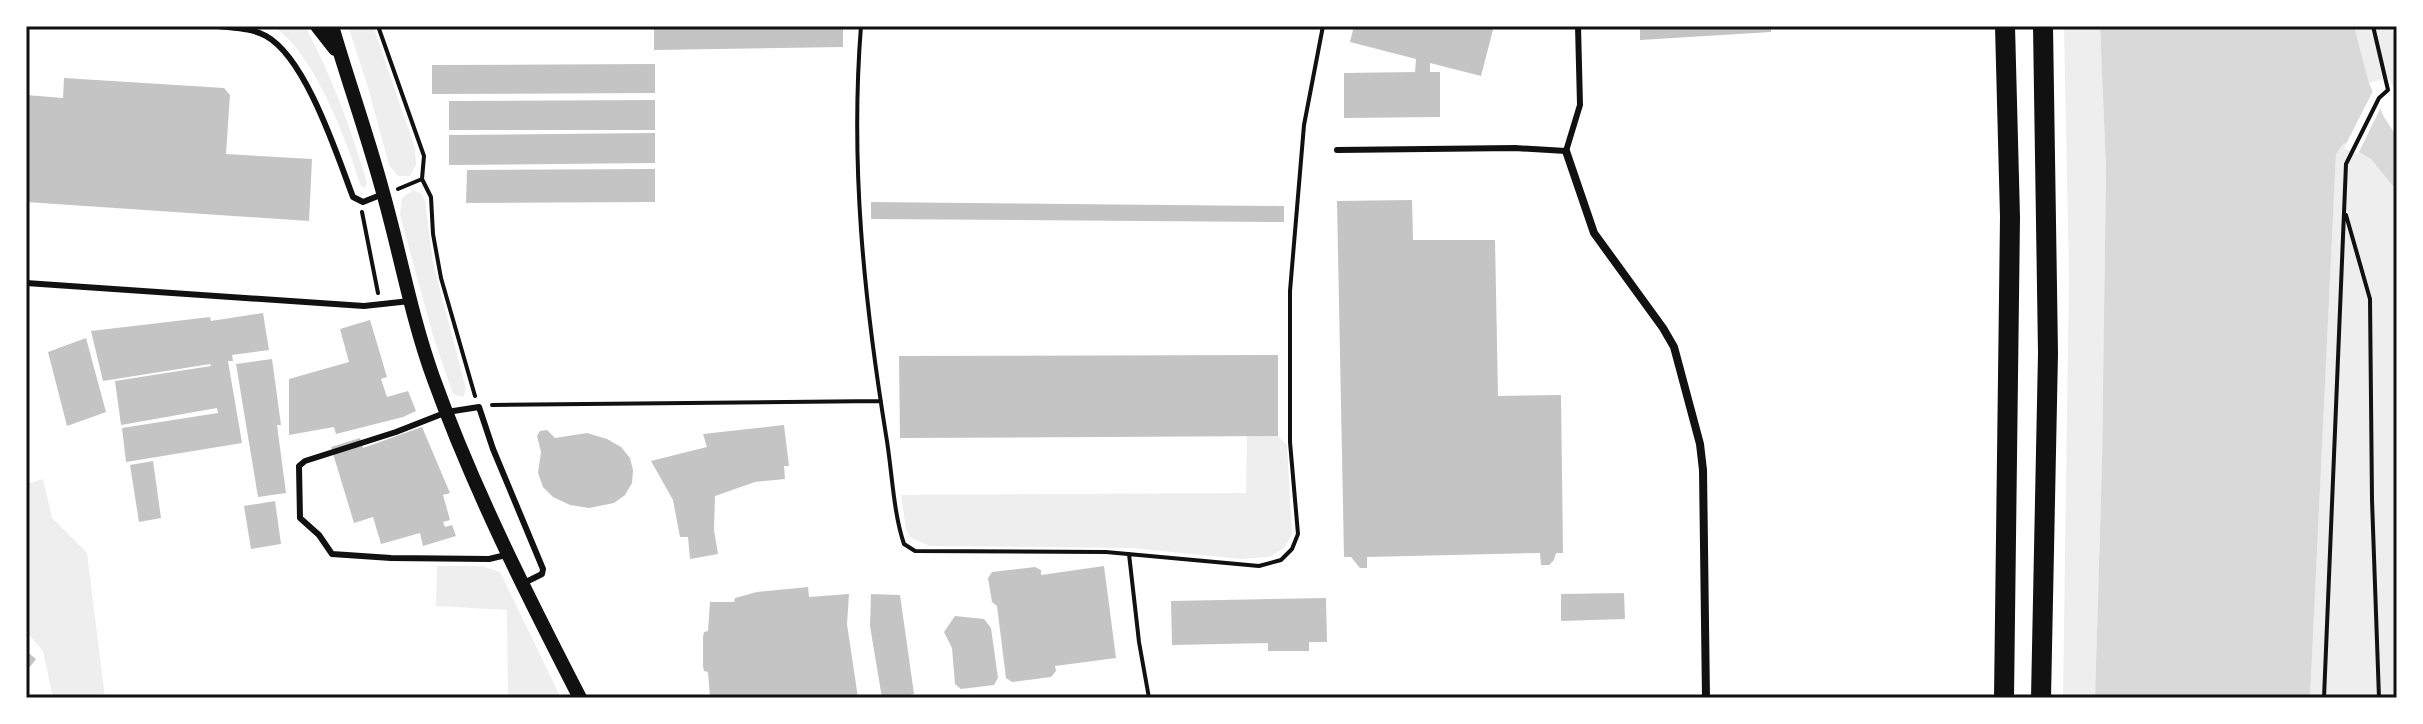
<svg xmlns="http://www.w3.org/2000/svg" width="2423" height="724" font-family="Inter,sans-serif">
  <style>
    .green { fill: #eee }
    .water { fill: #d9d9d9 }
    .pier { fill: #fff }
    .building { fill: #c4c4c4 }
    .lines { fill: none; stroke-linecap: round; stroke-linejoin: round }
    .path { stroke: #111; stroke-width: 4 }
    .service { stroke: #111; stroke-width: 6 }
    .minor { stroke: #111; stroke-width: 8 }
    .tertiary { stroke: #111; stroke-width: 14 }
    .trunk { stroke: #111; stroke-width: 20 }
    .neatline { fill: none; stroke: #111; stroke-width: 3 }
  </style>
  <rect width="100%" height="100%" fill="#fff"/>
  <path class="green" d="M 273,26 L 305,26 C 332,76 351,129 367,183 L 365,188 L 361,186 C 346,139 315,54 273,26 Z
    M 348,26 L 373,26 L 415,148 L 416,165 L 410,176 L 398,176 L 389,165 L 367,84 Z
    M 2064,26 L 2100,26 L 2106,168 L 2102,462 L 2095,698 L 2063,698 L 2069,277 Z
    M 2354,26 L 2391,26 L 2397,46 L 2397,92 L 2388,78 L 2369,83 Z
    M 2344,143 L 2371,159 L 2397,191 L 2397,698 L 2310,698 L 2336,153 Z
    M 413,190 L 420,193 L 425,200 L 433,263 L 466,389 L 463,397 L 453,394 L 434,339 L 400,215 L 402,198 Z
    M 1247,436 L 1278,436 L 1287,445 L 1292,534 L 1284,548 L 1269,557 L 1241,559 L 1132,548 L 930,546 L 911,538 L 906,529 L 901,495 L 1246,493 Z
    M 43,479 L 52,518 L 87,553 L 105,698 L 53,698 L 43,651 L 26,631 L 26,484 Z
    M 437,566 L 482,566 L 500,572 L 561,698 L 508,698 L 507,610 L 436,606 Z"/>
  <path class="water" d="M 2100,26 L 2354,26 L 2369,83 L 2384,117 L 2397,137 L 2397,191 L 2371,159 L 2344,143 L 2336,154 L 2310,698 L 2095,698 L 2102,462 L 2106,168 Z"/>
  <path class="pier" d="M 2375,87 L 2381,107 L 2358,154 L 2344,148 Z"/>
  <path class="building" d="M 654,26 L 843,26 L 843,47 L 654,50 Z
    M 1354,26 L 1494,26 L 1481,76 L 1430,63 L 1430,72 L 1440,72 L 1440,117 L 1344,118 L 1344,73 L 1415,72 L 1416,59 L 1350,42 Z
    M 1640,26 L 1771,26 L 1771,32 L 1640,40 Z
    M 655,64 L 655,93 L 432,94 L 432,65 Z
    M 64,78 L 224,88 L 230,95 L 226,154 L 312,159 L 309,221 L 26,202 L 26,95 L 63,98 Z
    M 655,100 L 655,130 L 449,130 L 449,101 Z
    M 655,133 L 655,163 L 449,165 L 449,135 Z
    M 655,169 L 655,202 L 466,203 L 467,170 Z
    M 1412,200 L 1413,240 L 1495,240 L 1498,396 L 1561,395 L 1563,553 L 1556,553 L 1554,560 L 1549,565 L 1541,565 L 1540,553 L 1367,557 L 1367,568 L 1360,568 L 1351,557 L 1344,557 L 1337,201 Z
    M 871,202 L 1284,206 L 1284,222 L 871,219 Z
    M 263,313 L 269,350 L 232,355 L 233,361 L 228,361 L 242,443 L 126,462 L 122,428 L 218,413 L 217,408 L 121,425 L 115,381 L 211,366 L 210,364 L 103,381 L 91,331 L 210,317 L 211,321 Z
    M 370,320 L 387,377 L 381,379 L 387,397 L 408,391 L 416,411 L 403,417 L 336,434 L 334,427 L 289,435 L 289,379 L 349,362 L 340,329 Z
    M 86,338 L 106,412 L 67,426 L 48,352 Z
    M 1278,355 L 1278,436 L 900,438 L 899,356 Z
    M 272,359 L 281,425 L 277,425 L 286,493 L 258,497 L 236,364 Z
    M 784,425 L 789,466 L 784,466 L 785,479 L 755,482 L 715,496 L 714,530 L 718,554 L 690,559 L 688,537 L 680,537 L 673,500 L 651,461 L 707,447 L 703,434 Z
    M 422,427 L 450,493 L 443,495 L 450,520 L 443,522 L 445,527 L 452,525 L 456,536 L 423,546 L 420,533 L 381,544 L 373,517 L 354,523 L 331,447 L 360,438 L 363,448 Z
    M 547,430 L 555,438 L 587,433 L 607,439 L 621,447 L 630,458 L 633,470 L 632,483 L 625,495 L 614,503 L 589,508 L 570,505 L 553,497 L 543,487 L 538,473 L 541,452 L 537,436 L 540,431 Z
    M 153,461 L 161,518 L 139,522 L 130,465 Z
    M 275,501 L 281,544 L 251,549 L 244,506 Z
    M 1104,566 L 1116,658 L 1055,666 L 1056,671 L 1051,677 L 1012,682 L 1006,678 L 997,606 L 992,602 L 988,578 L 992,572 L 1035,567 L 1041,570 L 1041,575 Z
    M 808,587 L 809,597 L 849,594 L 847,624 L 858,698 L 710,698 L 708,672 L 704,671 L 703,666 L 703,637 L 704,632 L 708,631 L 710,602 L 734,602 L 735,598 L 757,592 Z
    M 1624,593 L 1625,619 L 1561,621 L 1561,594 Z
    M 871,594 L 900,595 L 914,694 L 909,695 L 910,698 L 882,698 L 870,626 Z
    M 1326,598 L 1327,642 L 1309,642 L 1309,651 L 1268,651 L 1268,643 L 1172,645 L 1171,601 Z
    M 955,616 L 984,619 L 991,628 L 998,678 L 994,685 L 961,689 L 955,684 L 952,648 L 944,632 Z
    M 26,651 L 36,659 L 26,672 Z"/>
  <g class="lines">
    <path class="path" d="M 378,26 L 424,156 L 422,179 L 431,197 L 433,234 L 441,278 L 475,396
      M 861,26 C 850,164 864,299 886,435 C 892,469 893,512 904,544 L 915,551 L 1106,552 L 1259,566 L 1281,560 L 1292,549 L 1298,534 L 1290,442 L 1290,291 L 1304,125 L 1323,26
      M 398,189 L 422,179
      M 362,212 L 378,293
      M 2346,215 L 2370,299 L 2372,500 L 2379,698
      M 492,405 L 881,401
      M 1129,554 L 1139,642 L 1149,698
      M 2324,698 L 2346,164 L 2379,98 L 2388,90 L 2373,26"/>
    <path class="service" d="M 145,26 L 162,26
      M 218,26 C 234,28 252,28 266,36 C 306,58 337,155 353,197 L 363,202 L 383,194
      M 1337,150 L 1515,148 L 1566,151 L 1580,105 L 1578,26
      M 26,283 L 364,306 L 410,301
      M 506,555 L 489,559 L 391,558 L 332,554 L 319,535 L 300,518 L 299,466 L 305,461 L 396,432 L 447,412 L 479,407 L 493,449 L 543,569 L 542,574 L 522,584"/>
    <path class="minor" d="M 1566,151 L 1594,233 L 1663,328 L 1674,347 L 1700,444 L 1703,470 L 1706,698"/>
    <path class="tertiary" d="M 317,26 L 335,49
      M 332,26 C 348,81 367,134 382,189 C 400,252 411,316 433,377 C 473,488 526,593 580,698"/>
    <path class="trunk" d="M 2004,698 L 2010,217 L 2005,26
      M 2041,698 L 2048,353 L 2043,26"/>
  </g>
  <rect width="2423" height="724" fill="none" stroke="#ffffff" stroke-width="56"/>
  <rect x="28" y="28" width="2367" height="668" class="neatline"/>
</svg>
